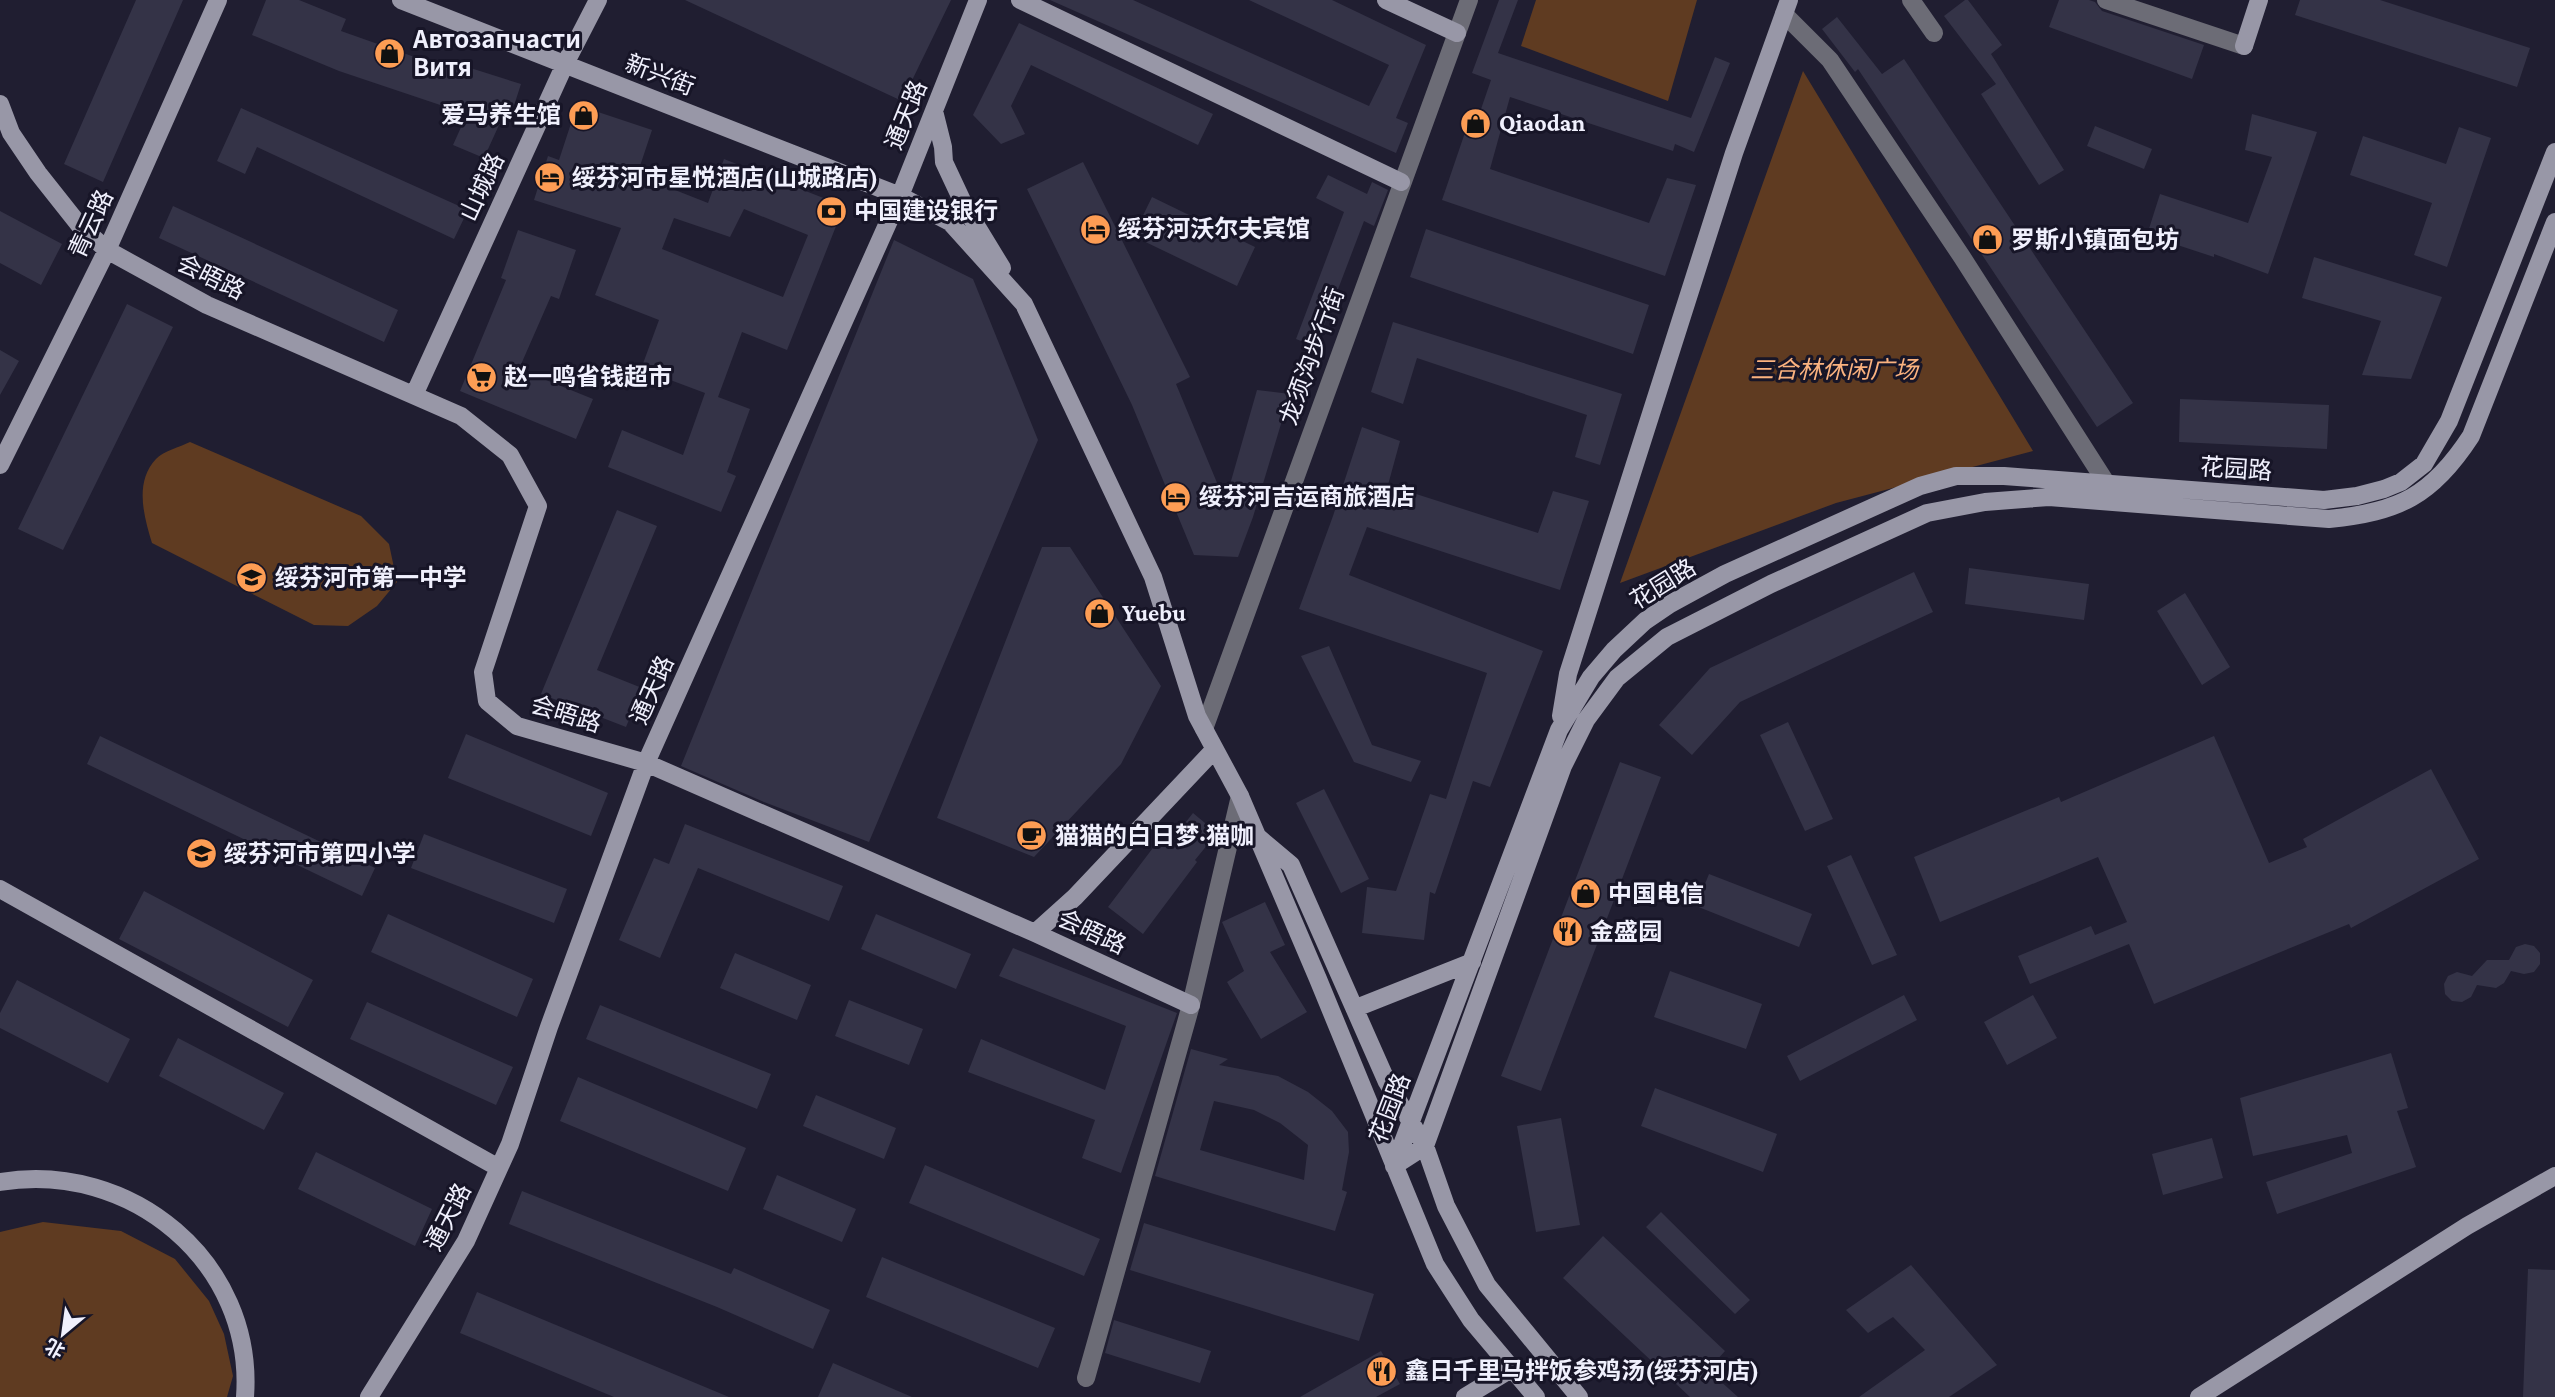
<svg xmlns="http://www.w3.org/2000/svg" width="2555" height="1397" font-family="'Crimson Pro','Noto Sans SC',serif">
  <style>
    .green { fill: #5f3b21 }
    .building { fill: #343347; fill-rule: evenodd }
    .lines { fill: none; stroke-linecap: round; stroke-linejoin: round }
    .street { stroke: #6c6c76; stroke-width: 18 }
    .secondary { stroke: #9897a7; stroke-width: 18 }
    .labels { text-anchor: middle; stroke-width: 6; stroke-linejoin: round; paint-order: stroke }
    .poi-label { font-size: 24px; font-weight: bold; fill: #f0f0fd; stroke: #171527; text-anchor: start }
    .street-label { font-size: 24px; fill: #f0f0fd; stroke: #171527 }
    .park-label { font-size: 24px; font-style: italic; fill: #fab27f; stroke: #171527 }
  </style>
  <rect width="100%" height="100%" fill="#201e31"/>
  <path class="green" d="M 1536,0 L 1697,0 L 1668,101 L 1521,46 Z
    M 1803,71 L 2033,451 L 1836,503 L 1620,583 Z
    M 190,442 L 361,516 L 389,544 L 397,582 L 377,606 L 348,626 L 314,625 L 152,543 C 144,517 134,482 156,459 C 163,451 180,447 190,442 Z
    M 43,1222 L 121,1231 L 175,1259 L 209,1301 L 224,1334 L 233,1376 L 227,1397 L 0,1397 L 0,1232 Z"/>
  <path class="building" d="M 136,0 L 183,0 L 103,182 L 64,164 Z
    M 266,0 L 299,0 L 346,19 L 341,31 L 440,66 L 442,59 L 521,84 L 507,127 L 499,125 L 484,158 L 453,145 L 467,114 L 339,71 L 252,35 Z
    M 685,0 L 951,0 L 902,101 Z
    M 1050,0 L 1133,0 L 1369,106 L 1389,65 L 1249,0 L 1332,0 L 1426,45 L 1396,118 L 1408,123 L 1396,153 Z
    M 1499,0 L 1518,0 L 1498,53 L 1691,118 L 1715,57 L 1730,63 L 1694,152 L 1675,144 L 1673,151 L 1510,97 L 1490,169 L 1649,223 L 1667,178 L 1696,185 L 1665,276 L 1442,200 L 1473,109 L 1480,112 L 1491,80 L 1472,73 Z
    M 1965,0 L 1968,0 L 2002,45 L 1991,54 L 2064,170 L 2039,185 L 1981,94 L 1996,84 L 1944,16 Z
    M 2059,0 L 2089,0 L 2095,2 L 2102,11 L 2204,45 L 2192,79 L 2049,27 Z
    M 2300,0 L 2380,0 L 2530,48 L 2517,87 L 2295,15 Z
    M 1837,17 L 1882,74 L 1904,59 L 2133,403 L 2097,427 L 1858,69 L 1855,72 L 1822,29 Z
    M 1019,23 L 1213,114 L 1198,145 L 1031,65 L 1011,106 L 1025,134 L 1001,144 L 973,115 Z
    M 577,105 L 652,130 L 637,175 L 708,203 L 724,159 L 844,206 L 787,350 L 742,332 L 718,397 L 750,409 L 727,472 L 736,476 L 721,512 L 608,467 L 622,430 L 683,455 L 705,393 L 641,369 L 659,320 L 595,295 L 621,228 L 534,200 L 548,156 L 559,160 ZM 744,209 L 808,235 L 783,297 L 662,249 L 674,218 L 730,237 Z
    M 241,108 L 468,210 L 454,239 L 257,147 L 245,174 L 217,161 Z
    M 2252,114 L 2317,132 L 2268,274 L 2214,254 L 2214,257 L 2147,235 L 2160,194 L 2248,223 L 2272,157 L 2245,150 Z
    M 2095,126 L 2152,149 L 2144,169 L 2087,146 Z
    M 2459,127 L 2491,138 L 2447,267 L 2414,255 L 2432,203 L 2350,175 L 2363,136 L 2446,164 Z
    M 1083,162 L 1190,377 L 1176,384 L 1225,502 L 1257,390 L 1290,394 L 1253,517 L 1238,557 L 1194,555 L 1132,405 L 1027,189 Z
    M 1328,175 L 1367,194 L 1372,182 L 1388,190 L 1374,226 L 1364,221 L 1316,347 L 1296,339 L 1344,212 L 1316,198 Z
    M 1152,197 L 1255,247 L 1237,286 L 1133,236 Z
    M 173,206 L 398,310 L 384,342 L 159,238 Z
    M 0,211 L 62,244 L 41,285 L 0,263 Z
    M 1426,229 L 1649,305 L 1633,354 L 1410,277 Z
    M 518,230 L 576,250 L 559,299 L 551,296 L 519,369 L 593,399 L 576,439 L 460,391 L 506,280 L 501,278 Z
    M 894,240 L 973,279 L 1038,440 L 869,842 L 764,802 L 681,766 Z
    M 2314,257 L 2442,297 L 2411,379 L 2362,375 L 2381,321 L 2302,298 Z
    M 127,304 L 173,327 L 63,550 L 18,529 Z
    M 1393,322 L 1622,394 L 1600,465 L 1575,457 L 1587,415 L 1417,358 L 1403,404 L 1371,392 Z
    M 0,350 L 19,361 L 0,395 Z
    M 2180,399 L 2329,405 L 2327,449 L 2179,442 Z
    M 1362,427 L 1400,441 L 1388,485 L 1538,533 L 1553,491 L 1589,501 L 1560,590 L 1367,527 L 1349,575 L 1543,651 L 1490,787 L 1473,781 L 1435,894 L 1430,892 L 1424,940 L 1362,933 L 1367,887 L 1396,891 L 1430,794 L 1446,799 L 1487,673 L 1299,609 L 1333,516 Z
    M 617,510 L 657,526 L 597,670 L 642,688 L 626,727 L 541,694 Z
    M 1042,547 L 1070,547 L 1161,686 L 1121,764 L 1034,857 L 937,818 Z
    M 1969,568 L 2089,584 L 2084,620 L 1965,604 Z
    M 1914,572 L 1933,612 L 1740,702 L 1692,755 L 1659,725 L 1710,668 Z
    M 2185,593 L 2230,667 L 2202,685 L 2157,611 Z
    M 1329,646 L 1372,745 L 1421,761 L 1411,782 L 1354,762 L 1301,656 Z
    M 1788,722 L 1833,819 L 1805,831 L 1760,735 Z
    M 466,734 L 608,793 L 591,836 L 448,778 Z
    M 100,736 L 375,868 L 362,896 L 87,764 Z
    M 2214,736 L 2269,863 L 2307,847 L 2303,839 L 2431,769 L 2479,859 L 2351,928 L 2349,924 L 2154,1004 L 2129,944 L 2030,984 L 2018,956 L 2091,926 L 2095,935 L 2127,922 L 2098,857 L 1940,922 L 1914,857 L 2059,797 L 2061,802 Z
    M 1620,762 L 1661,777 L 1541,1091 L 1501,1076 Z
    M 1324,789 L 1369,879 L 1341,893 L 1296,803 Z
    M 1193,813 L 1217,833 L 1195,860 L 1197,862 L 1143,934 L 1108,907 L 1162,836 L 1170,842 Z
    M 685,824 L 843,886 L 829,921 L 698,868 L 660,958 L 619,940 L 654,858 L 669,864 Z
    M 424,834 L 567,889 L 554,923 L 411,868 Z
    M 1851,855 L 1897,955 L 1872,965 L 1827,866 Z
    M 1709,874 L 1812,914 L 1799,947 L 1696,906 Z
    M 144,891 L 313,980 L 288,1027 L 119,939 Z
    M 1265,902 L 1285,945 L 1270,952 L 1307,1012 L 1261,1039 L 1227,982 L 1244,971 L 1222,922 Z
    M 388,914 L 533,979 L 517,1017 L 371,952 Z
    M 876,914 L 971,954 L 956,989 L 861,949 Z
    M 2525,944 L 2534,946 L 2540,953 L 2540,964 L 2534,972 L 2524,974 L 2511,971 L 2504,983 L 2496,988 L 2477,985 L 2471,997 L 2462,1002 L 2452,1001 L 2445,994 L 2444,984 L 2448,976 L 2457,972 L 2472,976 L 2487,960 L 2509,960 L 2516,947 Z
    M 1013,948 L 1177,1013 L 1121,1173 L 1082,1158 L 1095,1120 L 968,1072 L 981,1039 L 1105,1090 L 1126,1026 L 999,976 Z
    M 735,953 L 811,985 L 797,1020 L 720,988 Z
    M 1670,971 L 1762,1004 L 1746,1049 L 1654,1017 Z
    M 17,980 L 130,1039 L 108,1083 L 0,1028 L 0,1013 Z
    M 1904,995 L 1917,1020 L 1800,1081 L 1787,1056 Z
    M 2033,995 L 2057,1038 L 2007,1065 L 1984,1022 Z
    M 849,1000 L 923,1029 L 909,1065 L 835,1036 Z
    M 367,1002 L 513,1067 L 496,1105 L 350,1039 Z
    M 600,1005 L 771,1074 L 757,1109 L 586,1039 Z
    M 178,1038 L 284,1093 L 264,1130 L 159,1076 Z
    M 1191,1049 L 1228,1059 L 1219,1065 L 1278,1076 L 1308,1092 L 1332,1111 L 1348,1132 L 1349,1152 L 1342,1190 L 1347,1192 L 1335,1231 L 1155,1176 ZM 1214,1101 L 1254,1110 L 1280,1123 L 1308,1145 L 1304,1180 L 1200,1150 Z
    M 2391,1053 L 2408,1108 L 2397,1111 L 2416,1167 L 2277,1214 L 2266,1182 L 2352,1153 L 2347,1135 L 2253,1156 L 2240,1098 Z
    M 578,1077 L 746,1148 L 728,1191 L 560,1121 Z
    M 1655,1088 L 1777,1134 L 1763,1172 L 1641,1126 Z
    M 816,1095 L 896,1128 L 884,1159 L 803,1126 Z
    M 1561,1118 L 1580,1225 L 1536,1232 L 1517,1126 Z
    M 2212,1138 L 2223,1178 L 2163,1195 L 2152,1154 Z
    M 316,1152 L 432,1209 L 415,1246 L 298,1189 Z
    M 925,1165 L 1100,1239 L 1084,1276 L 909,1203 Z
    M 777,1175 L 856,1209 L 842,1242 L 763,1209 Z
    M 522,1191 L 731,1274 L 734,1268 L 830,1310 L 813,1349 L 717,1307 L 509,1224 Z
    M 1661,1212 L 1750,1300 L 1735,1314 L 1646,1227 Z
    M 1144,1223 L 1374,1294 L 1359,1341 L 1130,1270 Z
    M 1603,1236 L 1725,1351 L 1708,1370 L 1738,1397 L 1690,1397 L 1563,1278 Z
    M 882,1257 L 1055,1328 L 1038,1368 L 866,1297 Z
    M 1911,1265 L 1997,1365 L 1949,1397 L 1859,1397 L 1925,1350 L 1893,1317 L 1868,1333 L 1846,1310 Z
    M 2528,1269 L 2555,1270 L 2555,1397 L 2523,1397 Z
    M 477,1292 L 729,1397 L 614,1397 L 460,1333 Z
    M 1114,1320 L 1211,1351 L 1200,1383 L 1105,1353 Z
    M 1381,1351 L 1400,1384 L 1376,1397 L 1300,1397 Z
    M 833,1363 L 912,1397 L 818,1397 Z"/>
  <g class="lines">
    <path class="street" d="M 1911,0 L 1934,33
      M 2106,0 L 2244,46
      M 1784,14 L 1830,60 L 1962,257 L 2114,495
      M 1204,729 L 1469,0
      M 1086,1378 L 1191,1005 L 1240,796"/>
    <path class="secondary" d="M 401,0 L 900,196 L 950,222 L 1024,304 L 1153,577 L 1197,716 L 1240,796 L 1318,979 L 1435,1264 L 1471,1320 L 1536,1397
      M 1020,0 L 1401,182
      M 1386,0 L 1457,33
      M 2244,46 L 2259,0
      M 0,104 L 11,133 L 38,173 L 80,226 L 107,250 L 207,305 L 461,416 L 510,455 L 538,506 L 483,672 L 487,701 L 517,726 L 646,763 L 1035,933 L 1191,1005
      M 934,111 L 943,147 L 944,162 L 966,209 L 1002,268
      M 414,395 L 565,64 L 598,0
      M 0,465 L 107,250 L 218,0
      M 1561,716 L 1568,674 L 1734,153 L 1789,0
      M 1259,838 L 1291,865 L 1387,1082 L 1425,1146 L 1446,1206 L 1487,1285 L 1579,1397
      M 0,889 L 499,1168
      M 1035,933 L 1075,897 L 1214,750
      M 1356,1008 L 1472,962
      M 1394,1166 L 1559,730 L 1591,677 L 1614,650 L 1645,621 L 1670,604 L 1725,574 L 1920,486 L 1956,476 L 2004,476 L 2324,500 L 2357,496 L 2384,489 L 2401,482 L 2424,464 L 2449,421 L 2555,152
      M 1394,1166 L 1425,1146 L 1563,766 L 1586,720 L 1617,678 L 1667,637 L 1771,584 L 1927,513 L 1985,502 L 2049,497 L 2329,519 C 2399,512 2432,496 2471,436 L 2555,222
      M 0,1182 C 130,1160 255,1262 245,1397
      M 369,1397 L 466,1241 L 510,1144 L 549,1027 L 646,763 L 900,196 L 978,0
      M 1465,1397 L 1511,1369
      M 2199,1397 L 2467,1226 L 2555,1176"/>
  </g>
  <defs>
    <symbol id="shop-disc" viewBox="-11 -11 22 22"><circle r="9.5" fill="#fd9d54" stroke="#171527"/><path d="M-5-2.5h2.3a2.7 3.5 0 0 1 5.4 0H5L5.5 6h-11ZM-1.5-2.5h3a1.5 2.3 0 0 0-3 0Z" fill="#111"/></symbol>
    <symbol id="hotel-disc" viewBox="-11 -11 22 22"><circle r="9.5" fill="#fd9d54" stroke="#171527"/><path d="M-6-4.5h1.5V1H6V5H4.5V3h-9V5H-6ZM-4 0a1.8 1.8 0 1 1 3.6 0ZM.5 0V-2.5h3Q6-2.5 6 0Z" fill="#111"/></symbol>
    <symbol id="bank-disc" viewBox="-11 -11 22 22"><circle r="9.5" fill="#fd9d54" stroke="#171527"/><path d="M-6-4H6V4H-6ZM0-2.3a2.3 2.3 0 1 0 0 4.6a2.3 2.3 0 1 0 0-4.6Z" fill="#111"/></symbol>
    <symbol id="supermarket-disc" viewBox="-11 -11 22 22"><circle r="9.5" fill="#fd9d54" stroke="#171527"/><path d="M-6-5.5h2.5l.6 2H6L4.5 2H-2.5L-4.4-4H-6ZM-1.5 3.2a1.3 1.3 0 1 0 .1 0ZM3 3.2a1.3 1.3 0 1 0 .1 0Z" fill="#111"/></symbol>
    <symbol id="school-disc" viewBox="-11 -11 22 22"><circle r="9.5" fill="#fd9d54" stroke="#171527"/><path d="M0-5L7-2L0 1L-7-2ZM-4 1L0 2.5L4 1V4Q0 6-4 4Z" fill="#111"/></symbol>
    <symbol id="cafe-disc" viewBox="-11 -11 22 22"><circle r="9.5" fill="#fd9d54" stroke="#171527"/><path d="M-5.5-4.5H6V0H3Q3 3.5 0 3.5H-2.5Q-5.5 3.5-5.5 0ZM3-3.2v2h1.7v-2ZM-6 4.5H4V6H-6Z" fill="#111"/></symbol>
    <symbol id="restaurant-disc" viewBox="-11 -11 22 22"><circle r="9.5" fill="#fd9d54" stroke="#171527"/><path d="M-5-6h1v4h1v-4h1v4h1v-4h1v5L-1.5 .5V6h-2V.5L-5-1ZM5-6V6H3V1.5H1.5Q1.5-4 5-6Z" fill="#111"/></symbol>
  </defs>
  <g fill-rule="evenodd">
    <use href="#shop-disc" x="372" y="36" width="35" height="35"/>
    <use href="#shop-disc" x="566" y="98" width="35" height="35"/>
    <use href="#shop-disc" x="1458" y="106" width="35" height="35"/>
    <use href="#hotel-disc" x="532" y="160" width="35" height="35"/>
    <use href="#bank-disc" x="814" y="194" width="35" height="35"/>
    <use href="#hotel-disc" x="1078" y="212" width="35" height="35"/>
    <use href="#shop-disc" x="1970" y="222" width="35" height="35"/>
    <use href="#supermarket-disc" x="464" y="360" width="35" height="35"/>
    <use href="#hotel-disc" x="1158" y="480" width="35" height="35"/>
    <use href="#school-disc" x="234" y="560" width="35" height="35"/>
    <use href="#shop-disc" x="1082" y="596" width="35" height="35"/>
    <use href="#cafe-disc" x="1014" y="818" width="35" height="35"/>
    <use href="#school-disc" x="184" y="836" width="35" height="35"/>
    <use href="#shop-disc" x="1568" y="876" width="35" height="35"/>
    <use href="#restaurant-disc" x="1550" y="914" width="35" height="35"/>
    <use href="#restaurant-disc" x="1364" y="1354" width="35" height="35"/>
  </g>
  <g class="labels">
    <g class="poi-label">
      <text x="413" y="48">Автозапчасти<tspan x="413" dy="28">Витя</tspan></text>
      <text x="561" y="123" text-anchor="end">爱马养生馆</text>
      <text x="1499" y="131">Qiaodan</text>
      <text x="572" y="186">绥芬河市星悦酒店(山城路店)</text>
      <text x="854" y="219">中国建设银行</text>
      <text x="1118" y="237">绥芬河沃尔夫宾馆</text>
      <text x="2011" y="248">罗斯小镇面包坊</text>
      <text x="504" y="385">赵一鸣省钱超市</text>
      <text x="1199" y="505">绥芬河吉运商旅酒店</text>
      <text x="275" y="586">绥芬河市第一中学</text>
      <text x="1122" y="621">Yuebu</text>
      <text x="1055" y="844">猫猫的白日梦·猫咖</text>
      <text x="224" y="862">绥芬河市第四小学</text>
      <text x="1608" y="902">中国电信</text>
      <text x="1590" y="940">金盛园</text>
      <text x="1405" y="1379">鑫日千里马拌饭参鸡汤(绥芬河店)</text>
    </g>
    <g class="street-label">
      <text transform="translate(660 75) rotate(21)" y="8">新兴街</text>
      <text transform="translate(906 115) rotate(-68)" y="8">通天路</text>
      <text transform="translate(482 187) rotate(-65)" y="8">山城路</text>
      <text transform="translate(91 224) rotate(-65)" y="8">青云路</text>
      <text transform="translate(211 277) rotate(26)" y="8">会晤路</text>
      <text transform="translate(1312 356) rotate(-70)" y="8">龙须沟步行街</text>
      <text transform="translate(2236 469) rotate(4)" y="8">花园路</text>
      <text transform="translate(1663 584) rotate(-32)" y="8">花园路</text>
      <text transform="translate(652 690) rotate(-66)" y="8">通天路</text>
      <text transform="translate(566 714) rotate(17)" y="8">会晤路</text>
      <text transform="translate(1092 932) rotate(25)" y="8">会晤路</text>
      <text transform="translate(1390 1108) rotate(-69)" y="8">花园路</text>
      <text transform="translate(448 1217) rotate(-63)" y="8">通天路</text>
    </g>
    <g class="park-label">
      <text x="1834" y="378">三合林休闲广场</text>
    </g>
  </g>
  <g transform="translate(63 1334) rotate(209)" stroke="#171527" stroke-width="5" paint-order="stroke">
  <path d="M0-5L12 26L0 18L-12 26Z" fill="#f0f0fd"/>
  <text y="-10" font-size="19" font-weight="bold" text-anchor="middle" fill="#f0f0fd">北</text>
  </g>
</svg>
